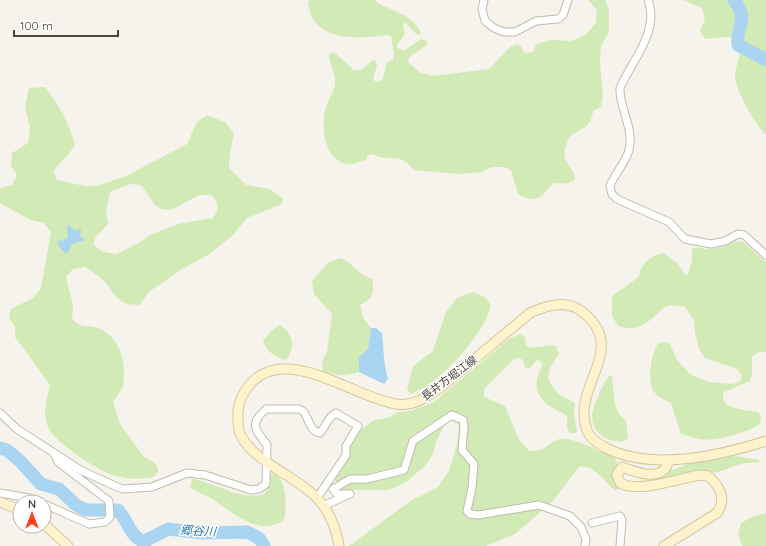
<svg xmlns="http://www.w3.org/2000/svg" width="766" height="546" font-family="Quicksand,'Noto Sans JP',sans-serif">
  <style>
    .green { fill: #d2eab5; fill-rule: evenodd }
    .water { fill: #a9d4f2 }
    .lines { fill: none; stroke-linecap: round; stroke-linejoin: round }
    .river { stroke: #a9d4f2; stroke-width: 13 }
    .minor-casing { stroke: #c2bbae; stroke-width: 9 }
    .secondary-casing { stroke: #d6c79b; stroke-width: 11 }
    .minor { stroke: #fff; stroke-width: 7 }
    .secondary { stroke: #fff3cd; stroke-width: 9 }
    .labels { text-anchor: middle; stroke-width: 3; stroke-linejoin: round; paint-order: stroke }
    .street-label { font-size: 11px; fill: #4b4439; stroke: #fff }
    .water-label { font-size: 12px; font-style: italic; fill: #2e7ab2; stroke: #fff }
  </style>
  <rect width="100%" height="100%" fill="#f6f3ec"/>
  <path class="green" d="M 311,0 L 374,0 C 389,12 412,12 421,33 L 419,35 L 415,33 L 406,23 L 403,24 L 405,34 L 397,45 L 397,48 L 404,51 L 421,39 L 427,41 L 427,45 L 410,56 L 408,62 L 419,72 L 433,76 L 489,69 L 510,47 L 517,44 L 521,46 L 524,53 L 533,52 L 536,44 L 552,40 L 571,41 L 585,35 L 596,23 L 597,10 L 588,0 L 605,0 L 609,10 L 609,32 L 601,46 L 600,63 L 603,96 L 601,107 L 593,111 C 590,135 572,126 567,143 C 565,148 563,156 566,161 C 569,167 583,180 568,183 C 563,184 558,183 553,183 C 541,198 537,204 518,194 L 511,170 L 504,167 L 492,167 L 481,172 L 459,174 L 414,170 C 398,150 391,164 372,154 L 368,155 L 366,160 C 361,161 353,165 348,164 C 324,162 320,124 326,107 C 328,99 334,92 335,84 C 336,73 329,65 329,54 L 334,52 L 354,70 L 361,70 L 373,60 L 376,61 L 377,65 L 373,79 L 376,82 L 382,81 L 387,63 L 393,59 L 394,53 L 391,36 C 383,34 377,37 369,37 C 342,39 311,35 308,2 Z
    M 683,0 L 766,0 L 766,135 C 756,126 736,91 735,77 C 735,67 740,56 742,46 L 736,37 L 724,37 L 705,39 L 700,31 L 705,19 L 702,8 Z
    M 45,87 C 59,105 69,123 75,145 C 69,156 60,161 53,172 L 57,180 L 85,186 L 97,186 L 126,176 L 187,144 L 197,122 L 207,115 L 225,122 L 234,134 L 230,152 L 229,168 L 246,185 L 270,189 L 283,199 L 282,204 L 247,218 L 233,235 L 208,255 L 182,269 L 150,291 L 139,305 C 116,305 116,294 103,280 C 98,275 91,271 85,267 L 73,269 L 66,277 L 73,305 L 72,319 C 84,331 87,323 100,329 C 121,338 127,366 123,386 C 121,391 116,397 113,402 L 120,424 L 144,457 L 156,464 L 158,468 L 158,472 L 154,477 C 139,480 126,479 112,475 C 97,470 53,441 48,427 C 42,413 47,398 50,385 L 15,337 L 15,327 L 9,318 L 11,309 L 33,298 L 41,288 L 51,232 L 44,223 L 31,220 L 0,203 L 0,188 L 12,185 L 17,175 L 11,166 L 12,153 L 28,143 L 30,128 L 25,107 L 29,88 ZM 130,184 L 141,185 L 155,205 L 161,209 L 171,210 L 199,195 L 212,195 C 219,204 219,209 213,218 L 178,224 L 150,235 L 139,243 L 116,254 L 103,252 L 94,245 L 95,238 L 108,224 L 106,211 L 110,192 Z
    M 736,241 L 743,242 L 766,262 L 766,352 L 759,352 L 752,357 L 752,374 L 750,381 L 724,392 C 717,409 747,410 758,412 L 761,416 L 760,424 C 746,433 716,442 699,439 C 693,438 687,435 681,434 L 671,403 C 667,401 659,398 655,393 C 646,382 651,355 658,343 L 666,342 L 670,344 L 677,360 L 690,374 L 709,382 L 732,384 L 741,381 L 741,374 L 737,369 L 705,358 L 699,349 L 695,333 L 694,320 L 685,307 C 679,306 671,304 665,307 C 663,308 660,311 658,313 C 644,326 637,331 618,326 L 612,316 L 612,296 L 639,277 C 640,264 651,255 664,253 L 679,265 L 685,275 L 688,274 L 692,261 L 692,249 C 698,246 702,249 708,249 C 717,249 728,246 736,241 Z
    M 341,258 C 354,264 359,275 372,279 C 375,294 373,298 360,305 L 363,318 L 371,328 L 368,349 L 359,358 L 359,372 C 346,376 336,376 323,371 L 322,361 L 327,352 L 332,314 L 314,294 L 312,281 L 329,262 Z
    M 473,292 L 485,297 L 491,305 C 486,333 438,386 410,394 L 407,389 L 413,366 L 433,351 L 446,312 L 457,298 Z
    M 280,325 C 293,333 296,348 286,360 C 276,358 266,351 263,341 L 272,330 Z
    M 520,334 L 525,337 L 526,346 L 530,348 L 555,345 L 559,353 L 550,368 L 548,379 L 557,393 L 575,403 L 574,415 L 577,431 L 576,433 L 570,433 L 567,428 L 567,416 C 562,412 558,411 553,408 C 536,399 532,383 542,367 L 541,361 L 537,360 L 530,368 L 525,368 L 524,362 L 520,358 L 514,359 L 484,389 L 484,397 L 505,406 L 518,438 L 529,451 C 549,450 542,447 557,440 C 570,434 602,453 615,458 L 618,467 L 620,489 L 615,490 C 605,483 594,463 579,467 L 552,502 L 515,534 L 486,546 L 349,546 L 412,500 L 438,487 L 449,471 L 457,444 L 459,425 L 453,421 L 446,422 L 437,439 L 433,454 L 425,466 L 406,482 L 389,490 L 338,490 L 335,479 L 349,458 L 349,447 L 362,429 L 374,420 L 388,418 L 398,412 L 411,411 L 434,402 L 509,339 Z
    M 609,376 L 612,376 L 615,405 L 619,414 L 626,421 L 628,437 L 625,441 C 606,443 588,431 593,410 C 594,404 598,398 600,392 C 603,386 605,380 609,376 Z
    M 735,456 L 760,460 L 758,463 C 737,461 728,471 712,473 C 691,475 672,476 650,481 L 647,480 L 649,477 L 668,472 L 689,463 Z
    M 273,474 C 287,476 287,509 284,520 C 258,538 233,512 212,499 C 205,494 197,493 190,487 L 192,479 L 198,480 C 220,486 240,499 263,495 L 267,490 L 270,475 Z
    M 766,513 L 766,546 L 742,546 L 738,534 L 741,523 L 752,517 Z"/>
  <path class="water" d="M 67,225 L 75,230 L 81,229 L 80,236 L 85,240 C 74,244 73,240 68,253 L 65,253 L 59,247 L 58,240 L 63,241 L 68,237 Z
    M 371,328 L 376,328 L 382,333 C 384,350 383,361 388,379 L 384,384 L 359,372 L 359,357 L 368,349 Z"/>
  <g class="lines">
    <path class="river" d="M 734,0 C 750,20 735,27 738,45 L 766,60
      M 0,448 L 7,450 L 20,461 L 41,484 L 59,489 L 76,505 L 86,510 L 118,510 C 129,522 128,533 143,542 L 168,529 L 202,533 L 247,532 L 259,538 L 264,546"/>
    <defs>
      <path id="minor" d="M 484,0 L 482,9 L 485,21 L 494,28 L 504,32 L 515,32 L 536,21 L 558,19 L 563,15 L 568,0
        M 648,0 C 660,32 632,60 620,88 C 619,107 632,124 630,144 C 629,160 615,172 610,186 L 612,194 L 617,199 L 669,222 L 685,239 L 711,244 L 725,241 L 738,234 L 744,235 L 766,255
        M 0,413 L 17,429 L 82,471 L 122,489 L 152,487 L 187,473 L 205,475 L 251,490 L 259,489 L 266,484 L 267,445 C 256,430 248,425 266,409 L 299,409 L 304,412 C 309,420 310,431 320,433 C 326,427 328,416 336,413 L 358,426 L 346,446 L 346,455 L 317,498
        M 0,493 L 29,498 L 39,502
        M 44,504 L 89,524 L 105,522 L 110,517 L 109,501 L 58,462 L 54,454
        M 323,506 L 350,494 L 337,494 L 333,489 L 350,479 L 367,479 L 404,470 L 413,441 L 452,415 L 463,420 L 464,426 L 462,450 L 474,464 L 472,488 L 467,511 L 470,514 L 478,515 L 539,505 L 570,516 L 581,527 L 586,539 L 585,546
        M 592,523 L 620,516 L 622,520 L 620,546"/>
      <path id="secondary" d="M 0,502 L 20,510
        M 44,524 L 68,546
        M 339,546 C 336,528 329,510 316,497 C 295,476 255,462 241,436 C 237,429 238,420 238,413 C 238,402 244,391 251,383 C 288,344 355,398 396,404 C 413,407 427,397 440,388 L 530,313 C 547,305 567,299 584,313 C 628,350 573,385 586,427 C 588,437 598,444 606,448 C 652,471 719,456 766,441
        M 664,546 L 717,513 C 727,499 720,486 708,476 L 699,475 C 679,479 638,493 620,483 L 617,475 L 622,467 C 633,471 655,480 665,469 C 667,467 668,463 669,461"/>
    </defs>
    <use href="#minor" class="minor-casing"/>
    <use href="#secondary" class="secondary-casing"/>
    <use href="#minor" class="minor"/>
    <use href="#secondary" class="secondary"/>
  </g>
  <g class="labels">
    <g class="street-label">
      <text transform="translate(449 378) rotate(-37)" y="4">長井方堀江線</text>
    </g>
    <g class="water-label">
      <text transform="translate(198 531) rotate(3)" y="4">郷谷川</text>
    </g>
  </g>
  <g transform="translate(32 514)"><circle r="19" fill="#ffffff" stroke="#b7b4b0"/>
  <path d="M0-3L7 15L0 10L-7 15Z" fill="#fc3f1d"/>
  <text y="-6" font-size="11" font-weight="bold" text-anchor="middle" fill="#4b4439">N</text>
  </g>
  <path d="M14 30v6h104v-6" fill="none" stroke="#4b4439" stroke-width="2"/>
  <text x="20" y="30" font-size="12" fill="#4b4439" stroke="#ffffff" stroke-width="3" paint-order="stroke">100 m</text>
</svg>
